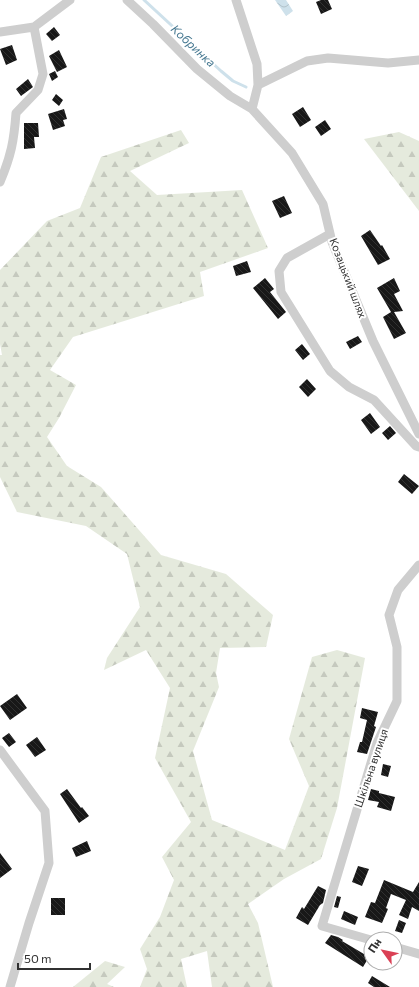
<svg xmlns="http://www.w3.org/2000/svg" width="419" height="987" font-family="Commissioner,sans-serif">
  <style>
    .forest { fill: url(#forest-firs) }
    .water { fill: url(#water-waves) }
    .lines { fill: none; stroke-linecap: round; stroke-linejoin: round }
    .stream { stroke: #cee1eb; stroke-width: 3 }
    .building { fill: url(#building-back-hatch) }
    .minor { stroke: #cecece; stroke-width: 9 }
    .labels { text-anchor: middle; stroke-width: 4; stroke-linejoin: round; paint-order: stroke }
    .street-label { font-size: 11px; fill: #313131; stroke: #fff }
    .water-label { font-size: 12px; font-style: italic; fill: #43768f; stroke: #fff }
  </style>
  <defs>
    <pattern id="forest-firs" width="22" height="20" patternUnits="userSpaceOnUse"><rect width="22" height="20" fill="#e5eadd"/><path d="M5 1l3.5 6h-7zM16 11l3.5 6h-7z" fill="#c5c9be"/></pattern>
    <pattern id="water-waves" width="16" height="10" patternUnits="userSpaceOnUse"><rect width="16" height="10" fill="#cee1eb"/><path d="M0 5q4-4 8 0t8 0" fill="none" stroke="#b1c2ca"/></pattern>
    <pattern id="building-back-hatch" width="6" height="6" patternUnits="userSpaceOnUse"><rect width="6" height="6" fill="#181818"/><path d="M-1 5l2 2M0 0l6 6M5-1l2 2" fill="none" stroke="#313131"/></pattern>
  </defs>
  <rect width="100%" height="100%" fill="#fff"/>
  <path class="forest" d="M 181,130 L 189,143 L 130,171 L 157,195 L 242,190 L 268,248 L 200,272 L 204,296 L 73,337 L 50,370 L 76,385 L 59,418 L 47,437 L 67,466 L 101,487 L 161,555 L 226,574 L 273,615 L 266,647 L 220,648 L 216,673 L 219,687 L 193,751 L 212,820 L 285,850 L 309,786 L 289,739 L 312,657 L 337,650 L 365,658 L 337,808 L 321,859 L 284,879 L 248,904 L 258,923 L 273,987 L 212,987 L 207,951 L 181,959 L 187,987 L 140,987 L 147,969 L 140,949 L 160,917 L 174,880 L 162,857 L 191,822 L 155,758 L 170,688 L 146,650 L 104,670 L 107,658 L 140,607 L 127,554 L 86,526 L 17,512 L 0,477 L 0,355 L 2,355 L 0,344 L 0,270 L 47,221 L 80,208 L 101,157 Z
    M 399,132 L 419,141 L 419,211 L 364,139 Z
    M 105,961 L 125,967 L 107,984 L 114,987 L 73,987 Z"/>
  <path class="water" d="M 275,0 L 286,0 L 293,11 L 286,16 Z"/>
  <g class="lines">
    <path class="stream" d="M 144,0 L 221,71 L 233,81 L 246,87"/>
  </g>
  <path class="building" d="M 321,0 L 328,0 L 332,9 L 321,14 L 316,2 Z
    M 54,27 L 60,35 L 52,41 L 46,34 Z
    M 12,45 L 17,60 L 6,65 L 0,49 Z
    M 59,50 L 67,67 L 57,72 L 49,56 Z
    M 55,71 L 58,77 L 52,81 L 49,74 Z
    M 28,79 L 33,87 L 21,96 L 16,89 Z
    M 56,94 L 63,100 L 59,106 L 52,100 Z
    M 303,107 L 311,120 L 300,127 L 292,114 Z
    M 64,109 L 67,119 L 63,120 L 65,126 L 53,130 L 48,114 Z
    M 325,120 L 331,129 L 321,136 L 315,127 Z
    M 24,123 L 38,123 L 39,137 L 34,137 L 35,148 L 24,149 Z
    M 284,196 L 292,213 L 280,218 L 272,201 Z
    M 370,230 L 381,246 L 382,245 L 390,259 L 378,265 L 361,236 Z
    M 247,261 L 251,272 L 236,276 L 233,266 Z
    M 265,278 L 274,289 L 270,292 L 286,312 L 278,319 L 253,288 Z
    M 394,278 L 400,291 L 394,294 L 403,311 L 394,312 L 406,333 L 394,339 L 383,317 L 391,312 L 377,288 Z
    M 358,336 L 362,342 L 350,349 L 346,342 Z
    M 302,344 L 310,354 L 303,360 L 295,350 Z
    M 307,379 L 316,389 L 308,397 L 299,387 Z
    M 370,413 L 380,427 L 371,434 L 361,420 Z
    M 390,426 L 396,433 L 388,440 L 382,433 Z
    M 404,474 L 419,486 L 412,494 L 398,482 Z
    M 17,694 L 27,708 L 10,720 L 0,706 Z
    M 362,708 L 378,712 L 374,726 L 376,727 L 367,754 L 357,752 L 360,742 L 362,742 L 367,720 L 360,718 Z
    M 9,733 L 16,742 L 9,747 L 2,738 Z
    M 37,737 L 46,750 L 35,757 L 26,745 Z
    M 383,764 L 391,766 L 388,777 L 381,775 Z
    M 67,789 L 81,808 L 82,807 L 89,816 L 79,823 L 60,794 Z
    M 371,789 L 379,791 L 379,793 L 395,797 L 391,811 L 377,807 L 379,802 L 368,800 Z
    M 87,841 L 91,851 L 76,857 L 72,848 Z
    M 0,853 L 12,869 L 0,878 Z
    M 358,866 L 369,869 L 362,886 L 352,882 Z
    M 384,880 L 413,892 L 419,882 L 419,911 L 412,907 L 408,919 L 399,915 L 406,900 L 391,894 L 386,908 L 388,909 L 382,923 L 365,917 L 371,902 L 375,903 Z
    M 318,886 L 326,890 L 323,903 L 320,905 L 308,925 L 296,918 L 302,907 L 304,909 Z
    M 337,896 L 341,897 L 338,908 L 334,907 Z
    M 51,898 L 65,898 L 65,915 L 51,915 Z
    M 344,911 L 358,917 L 355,925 L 341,919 Z
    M 399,920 L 406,923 L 402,933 L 395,931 Z
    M 331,935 L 338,937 L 343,940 L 342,941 L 369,957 L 363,967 L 325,943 Z
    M 372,976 L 390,987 L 374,987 L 368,983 Z"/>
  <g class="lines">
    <path class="minor" d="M 127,0 L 153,24 L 197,69 L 230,96 L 252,109 L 292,153 L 323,204 L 332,242 L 373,341 L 419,434
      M 236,0 L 257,64 L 258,85 L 252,109
      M 0,32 L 34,27 L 70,0
      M 258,85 L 307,61 L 328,58 L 388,63 L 419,60
      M 0,182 C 11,156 14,141 16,113 L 38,90 L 43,74 L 34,27
      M 330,234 L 287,258 L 279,271 L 281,292 L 330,371 L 349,387 L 374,400 L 416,446 L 419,447
      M 0,750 L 45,811 L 49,863 L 29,923 L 10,987
      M 371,940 L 322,926 L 377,743 L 397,701 L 397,647 L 389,615 L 398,590 L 419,565
      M 395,947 L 419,954"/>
  </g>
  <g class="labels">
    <g class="street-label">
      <text transform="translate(348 278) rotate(69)" y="4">Козацький шлях</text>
      <text transform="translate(371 768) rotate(-71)" y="4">Шкільна вулиця</text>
    </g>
    <g class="water-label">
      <text transform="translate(193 46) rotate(43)" y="4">Кобринка</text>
    </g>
  </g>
  <g transform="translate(383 951) rotate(303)"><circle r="19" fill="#ffffff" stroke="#adadad"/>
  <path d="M0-3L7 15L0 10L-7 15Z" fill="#da4055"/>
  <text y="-6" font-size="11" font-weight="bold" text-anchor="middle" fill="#313131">Пн</text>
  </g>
  <path d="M18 963v6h72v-6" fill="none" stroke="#313131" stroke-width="2"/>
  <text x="24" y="963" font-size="12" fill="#313131" stroke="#ffffff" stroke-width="3" paint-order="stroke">50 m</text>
</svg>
